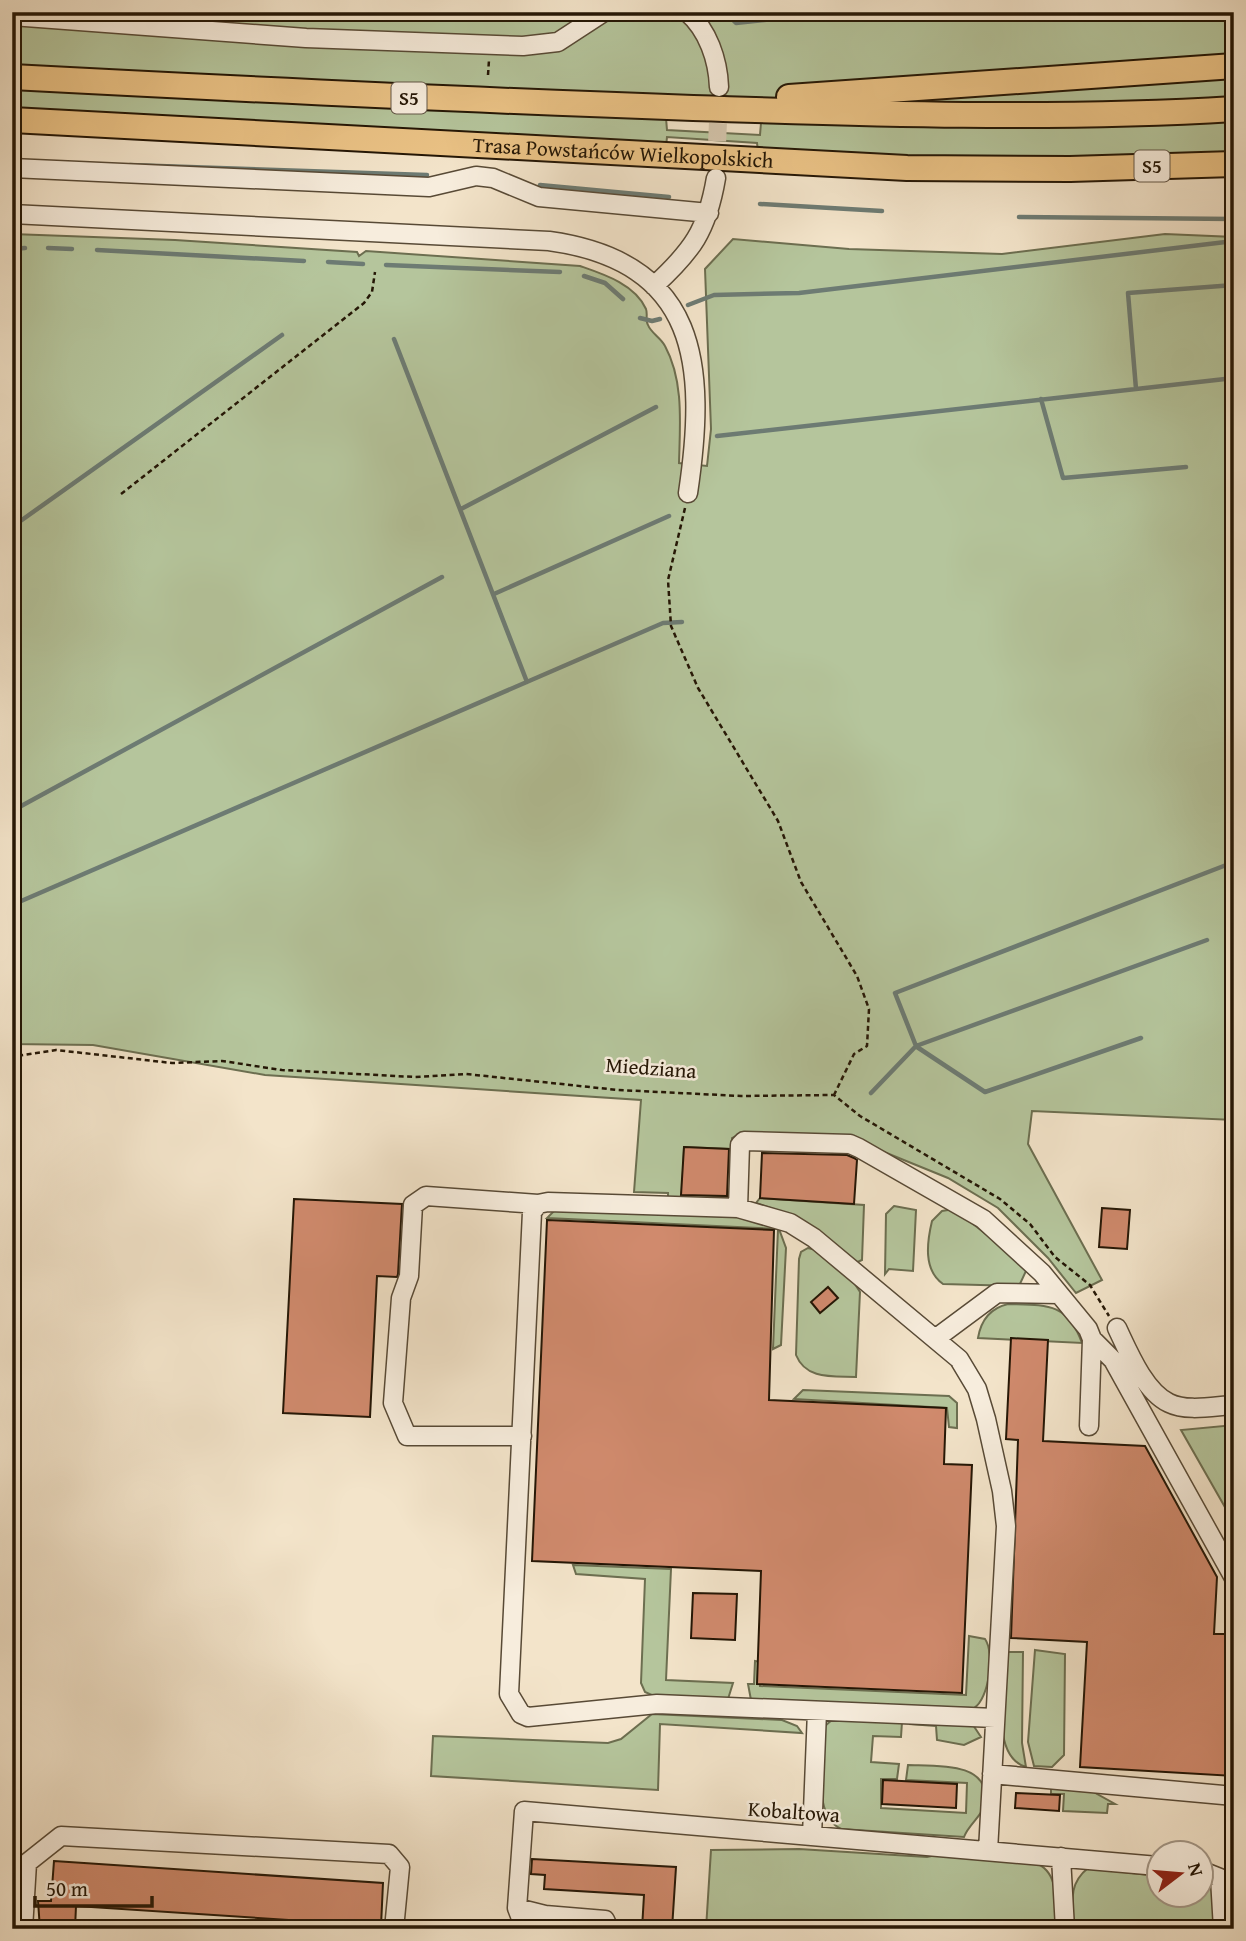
<svg xmlns="http://www.w3.org/2000/svg" width="1246" height="1941" font-family="'Gentium Book Plus',serif">
  <style>
    .green { fill: #b5c59c; stroke: #6c6e50; stroke-width: 2 }
    .lines { fill: none; stroke-linecap: round; stroke-linejoin: round }
    .stream { stroke: #6d7b73; stroke-width: 4.5 }
    .building { fill: #d08a6d; stroke: #241605; stroke-width: 2 }
    .minor-tunnel { stroke: #d4c5ac; stroke-width: 18; stroke-dasharray: 18 9; stroke-linecap: butt }
    .minor-casing { stroke: #584a36; stroke-width: 21 }
    .highway-casing { stroke: #241605; stroke-width: 28 }
    .path { stroke: #241605; stroke-width: 2.5; stroke-dasharray: 5 3.5; stroke-linecap: butt }
    .minor { stroke: #f7eddd; stroke-width: 18 }
    .highway { stroke: #eac285; stroke-width: 24 }
    .labels { text-anchor: middle; stroke-width: 5; stroke-linejoin: round; paint-order: stroke }
    .shield { fill: #f7eddd; stroke: #635646; stroke-width: 2 }
    .shield-label { font-size: 19px; font-weight: bold; fill: #241605 }
    .street-label { font-size: 21px; fill: #241605; stroke: #f7eddd }
  </style>
  <rect width="100%" height="100%" fill="#f3e4ca"/>
  <filter id="stains"><feTurbulence type="fractalNoise" baseFrequency=".00286" numOctaves="4"/><feColorMatrix values="0 0 0 0 .2 0 0 0 0 .09 0 0 0 0 .02 0 0 0 .5 -.17"/></filter>
  <radialGradient id="worn" r=".72"><stop offset=".6" stop-color="#630" stop-opacity="0"/><stop offset="1" stop-color="#630" stop-opacity=".3"/></radialGradient>
  <path class="green" d="M 12,12 L 1234,12 L 1234,153 C 1075,160 917,158 758,151 L 757,143 L 667,137 L 666,147 L 12,112 L 12,86 L 666,118 L 667,130 L 760,135 L 761,123 L 766,120 L 12,65 Z
    M 12,234 L 175,240 L 357,252 L 359,256 L 366,251 L 580,266 C 603,274 635,284 646,309 C 648,314 645,321 648,325 C 651,333 661,338 665,346 C 684,381 680,424 679,463 L 707,466 L 711,429 L 705,269 L 733,239 L 849,249 L 1002,254 L 1165,234 L 1234,237 L 1234,1120 L 1032,1111 L 1028,1144 L 1102,1280 L 1076,1293 L 1048,1258 L 998,1208 L 948,1178 L 867,1145 L 742,1133 L 732,1138 L 732,1149 L 684,1147 L 682,1194 L 730,1197 L 731,1200 L 668,1199 L 668,1193 L 634,1192 L 641,1100 L 265,1075 L 93,1045 L 12,1044 Z
    M 760,1198 L 864,1205 L 862,1260 L 855,1263 L 785,1213 L 756,1203 Z
    M 894,1206 L 916,1210 L 913,1271 L 889,1269 L 885,1274 L 886,1214 Z
    M 556,1209 L 755,1218 L 779,1229 L 786,1248 L 781,1345 L 773,1349 L 778,1229 L 547,1218 Z
    M 954,1209 L 1024,1264 L 1026,1271 L 1019,1286 L 943,1284 C 923,1270 927,1242 932,1221 L 942,1211 Z
    M 808,1248 L 816,1250 L 851,1278 L 860,1292 L 856,1377 C 833,1376 806,1380 796,1355 L 799,1259 L 801,1252 Z
    M 1008,1304 C 1046,1305 1067,1302 1082,1343 L 978,1338 C 981,1320 991,1308 1008,1304 Z
    M 803,1390 L 949,1396 L 957,1403 L 957,1428 L 949,1427 L 947,1408 L 794,1399 Z
    M 1234,1425 L 1234,1523 L 1181,1430 Z
    M 573,1565 L 671,1569 L 666,1680 L 733,1683 L 728,1699 L 654,1696 L 645,1692 L 641,1683 L 645,1579 L 576,1574 Z
    M 969,1636 L 985,1639 C 995,1653 989,1699 974,1708 L 751,1700 L 748,1684 L 754,1684 L 755,1661 L 761,1662 L 760,1686 L 966,1695 Z
    M 1035,1650 L 1065,1654 L 1064,1755 L 1052,1767 L 1034,1766 L 1028,1742 Z
    M 1006,1652 L 1023,1652 L 1022,1743 L 1026,1767 C 989,1756 1004,1683 1006,1652 Z
    M 652,1714 L 782,1720 L 797,1726 L 802,1733 L 660,1724 L 658,1790 L 431,1776 L 433,1736 L 608,1743 L 621,1739 Z
    M 833,1719 L 902,1722 L 901,1737 L 873,1736 L 871,1762 L 899,1764 L 897,1779 L 881,1779 L 881,1808 L 966,1813 L 967,1783 L 906,1780 L 908,1765 C 935,1766 992,1761 985,1804 C 983,1815 968,1825 964,1837 L 841,1829 C 810,1814 824,1755 825,1726 Z
    M 910,1722 L 973,1725 L 981,1737 L 964,1745 L 937,1740 L 936,1726 L 910,1724 Z
    M 1051,1783 L 1079,1784 L 1115,1804 L 1108,1804 L 1107,1813 L 1063,1811 L 1064,1794 L 1051,1794 Z
    M 799,1849 L 927,1857 L 941,1854 L 1035,1863 C 1060,1871 1056,1906 1058,1929 L 706,1929 L 711,1850 Z
    M 1088,1868 L 1158,1876 L 1158,1896 L 1200,1896 L 1201,1880 L 1204,1881 L 1214,1891 L 1217,1929 L 1074,1929 C 1073,1904 1067,1885 1088,1868 Z"/>
  <g class="lines">
    <path class="stream" d="M 362,12 L 398,15
      M 421,14 L 497,13
      M 732,19 L 736,23 L 841,12
      M 130,165 L 427,175
      M 540,185 L 669,197
      M 760,204 L 882,211
      M 1019,217 L 1234,219
      M 48,248 L 72,249
      M 12,249 L 25,248
      M 97,250 L 304,261
      M 328,262 L 363,264
      M 386,265 L 560,272
      M 584,276 L 605,283 L 623,299
      M 688,305 L 714,295 L 799,293 L 1234,241
      M 640,318 L 652,321 L 660,319
      M 394,339 L 527,682
      M 1136,389 L 1128,293 L 1234,285
      M 1041,399 L 1063,478 L 1186,467
      M 717,436 L 1234,378
      M 461,509 L 656,407
      M 12,527 L 282,335
      M 494,594 L 669,516
      M 12,811 L 442,577
      M 12,905 L 663,623 L 682,622
      M 916,1046 L 1207,940
      M 917,1047 L 985,1092 L 1141,1038
      M 871,1093 L 916,1046 L 895,993 L 1234,862"/>
  </g>
  <path class="building" d="M 684,1147 L 729,1149 L 727,1196 L 681,1195 Z
    M 762,1153 L 847,1155 L 854,1158 L 857,1160 L 854,1204 L 760,1198 Z
    M 294,1199 L 402,1204 L 398,1274 L 397,1277 L 377,1276 L 370,1417 L 283,1413 Z
    M 1102,1208 L 1130,1210 L 1127,1249 L 1099,1247 Z
    M 547,1220 L 774,1230 L 769,1400 L 946,1408 L 944,1464 L 972,1465 L 962,1693 L 757,1684 L 761,1571 L 532,1561 Z
    M 828,1287 L 838,1298 L 820,1313 L 811,1302 Z
    M 1011,1338 L 1048,1340 L 1043,1441 L 1145,1446 L 1217,1577 L 1214,1634 L 1234,1634 L 1234,1776 L 1080,1767 L 1087,1642 L 1011,1638 L 1018,1440 L 1006,1439 Z
    M 693,1593 L 737,1594 L 735,1640 L 691,1638 Z
    M 883,1780 L 957,1784 L 956,1808 L 882,1804 Z
    M 1016,1793 L 1060,1795 L 1059,1811 L 1015,1808 Z
    M 532,1859 L 676,1867 L 672,1929 L 642,1929 L 644,1895 L 544,1889 L 545,1875 L 531,1874 Z
    M 54,1861 L 383,1883 L 381,1926 L 76,1906 L 75,1929 L 40,1929 L 38,1901 L 51,1901 Z"/>
  <g class="lines">
    <path class="minor-tunnel" d="M 716,168 L 719,98"/>
    <defs>
      <path id="minor" d="M 687,12 C 708,30 718,60 719,87
        M 12,16 L 306,38 L 523,46 L 558,42 L 604,12
        M 12,168 L 429,187 L 476,176 L 493,178 L 539,197 L 709,213
        M 12,214 L 549,241 C 699,262 707,365 688,493
        M 654,286 C 692,251 707,231 716,178
        M 738,1208 L 790,1223 L 814,1238 L 959,1359 L 977,1389 L 986,1419 L 1002,1491 L 1006,1526 L 988,1851
        M 1117,1328 C 1128,1351 1144,1391 1169,1403 C 1187,1412 1214,1406 1234,1405
        M 935,1339 L 997,1293 L 1059,1294
        M 1092,1339 L 1113,1360 L 1234,1578
        M 522,1436 L 407,1436 L 393,1403 L 401,1298 L 409,1276 L 413,1205 L 426,1196 L 538,1204
        M 995,1718 L 657,1704 L 528,1717 L 521,1714 L 509,1694 L 532,1212 L 538,1204 L 548,1202 L 738,1208 L 740,1145 L 744,1141 L 850,1144 L 859,1148 L 983,1219 L 1042,1273 L 1088,1329 L 1092,1339 L 1089,1426
        M 992,1774 L 1234,1796
        M 812,1836 L 817,1711
        M 1061,1857 L 1065,1929
        M 1200,1870 L 1220,1878 L 1223,1929
        M 517,1908 L 545,1915 L 605,1920 L 609,1929
        M 23,1929 L 27,1863 L 61,1836 L 389,1854 L 400,1867 L 394,1929
        M 525,1929 L 517,1908 L 524,1811 L 1158,1866"/>
      <g id="highway">
        <path d="M 12,77 C 239,89 466,100 693,108 C 873,114 1054,120 1234,109"/>
        <path d="M 789,97 L 1234,66"/>
        <path id="s1" d="M 12,120 L 907,168 L 1070,169 L 1234,164"/>
      </g>
    </defs>
    <use href="#minor" class="minor-casing"/>
    <use href="#highway" class="highway-casing"/>
    <path class="path" d="M 488,75 L 489,60
      M 121,494 L 364,303 L 372,292 L 375,272
      M 685,508 L 668,580 L 671,626 L 698,688 L 778,821 L 801,882 L 857,976 L 869,1009 L 867,1046 L 854,1054 L 834,1095
      M 12,1071 L 17,1056 L 56,1050 L 172,1063 L 222,1061 L 282,1070 L 415,1077 L 466,1074 L 618,1090 L 741,1096 L 834,1095 L 860,1116 L 1000,1199 L 1030,1224 L 1055,1257 L 1090,1285 L 1109,1316"/>
    <use href="#minor" class="minor"/>
    <use href="#highway" class="highway"/>
  </g>
  <g class="labels">
    <g class="shield">
      <rect x="391.5" y="82.5" width="35" height="31" rx="5"/>
      <rect x="1134.5" y="150.5" width="35" height="31" rx="5"/>
    </g>
    <g class="shield-label">
      <text x="409" y="105">S5</text>
      <text x="1152" y="173">S5</text>
    </g>
    <g class="street-label">
      <text dy="7" stroke="none"><textPath href="#s1" startOffset="612">Trasa Powstańców Wielkopolskich</textPath></text>
      <text transform="translate(651 1068) rotate(4)" y="7">Miedziana</text>
      <text transform="translate(794 1812) rotate(4)" y="7">Kobaltowa</text>
    </g>
  </g>
  <rect width="1246" height="1941" fill="none" stroke="#f3e4ca" stroke-width="42"/>
  <rect x="14" y="14" width="1218" height="1913" fill="none" stroke="#241605" stroke-width="3.5"/>
  <rect x="21" y="21" width="1204" height="1899" fill="none" stroke="#241605" stroke-width="2"/>
  <g transform="translate(1180 1874) rotate(74)"><circle r="33" fill="#f7eddd" stroke="#a39787" stroke-width="2"/>
  <path d="M0-5L12 26L0 18L-12 26Z" fill="#8f2418"/>
  <text y="-10" font-size="19" font-weight="bold" text-anchor="middle" fill="#241605">N</text>
  </g>
  <path d="M35 1896v10h117v-10" fill="none" stroke="#241605" stroke-width="3.5"/>
  <text x="46" y="1896" font-size="21" fill="#241605" stroke="#f7eddd" stroke-width="5" paint-order="stroke">50 m</text>
  <rect width="100%" height="100%" filter="url(#stains)"/>
  <rect width="100%" height="100%" fill="url(#worn)"/>
</svg>
